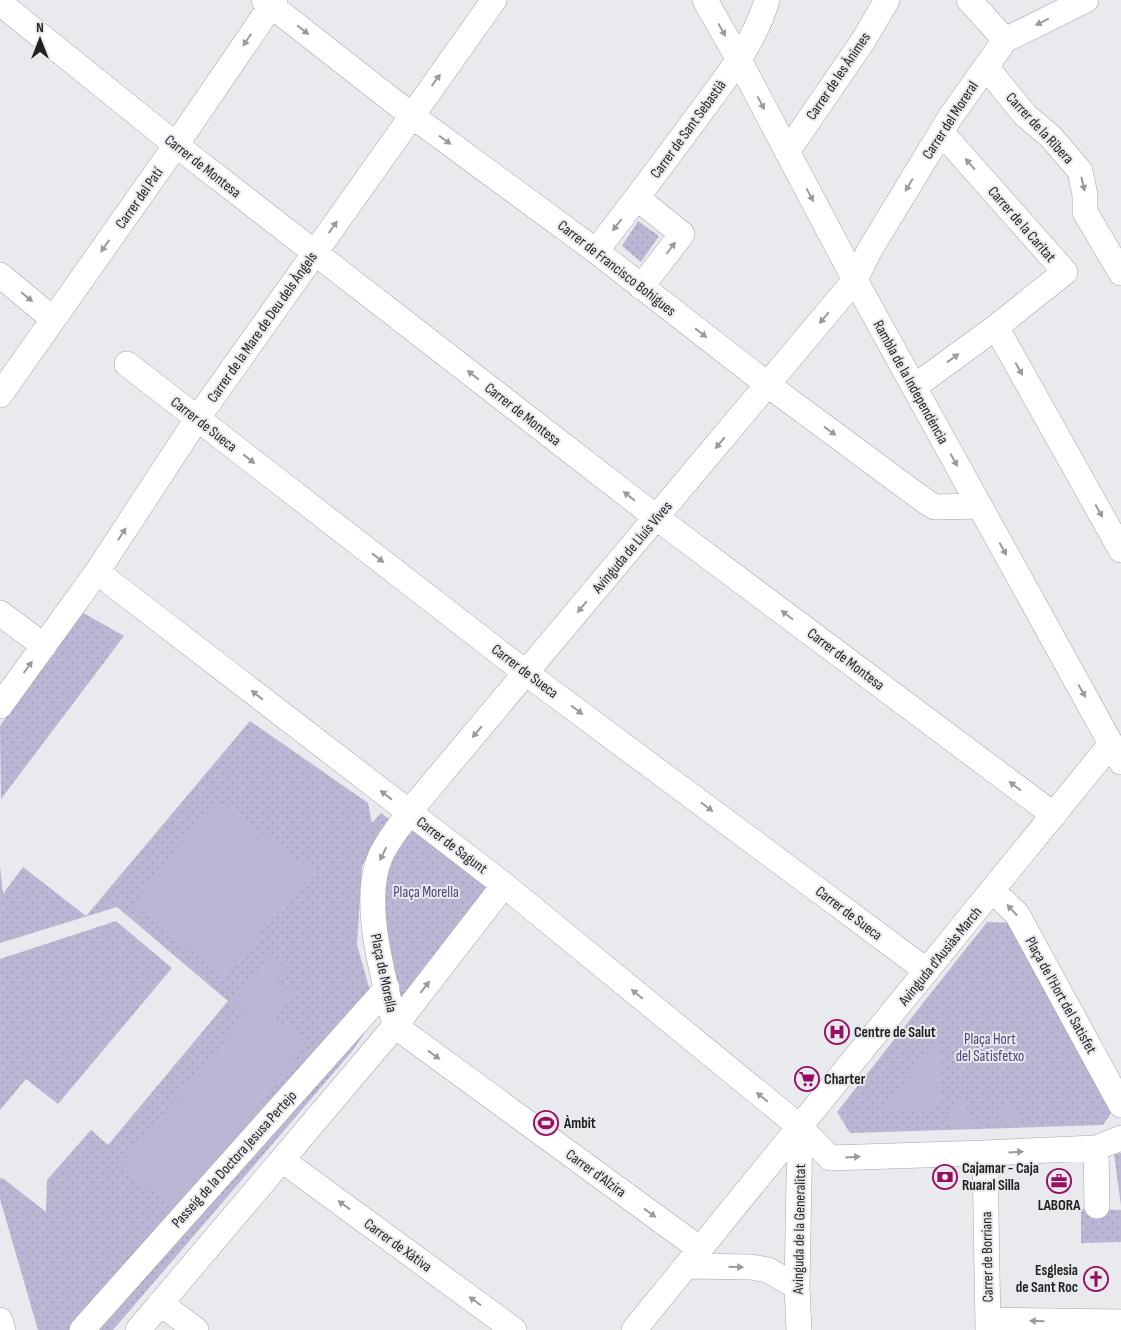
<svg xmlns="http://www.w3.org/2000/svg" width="1121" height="1330" font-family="'Sofia Sans Condensed',sans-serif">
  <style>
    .park { fill: url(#park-dots) }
    .garden { fill: #bcb6d5 }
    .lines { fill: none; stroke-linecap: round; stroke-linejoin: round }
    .minor-casing { stroke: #a4a6a9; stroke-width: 26 }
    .minor { stroke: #fff; stroke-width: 25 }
    .oneway { fill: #9a9b9b }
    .labels { text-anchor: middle; stroke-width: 4; stroke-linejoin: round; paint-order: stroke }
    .street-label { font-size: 15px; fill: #1f2021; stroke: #e8eaed }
    .park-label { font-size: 15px; fill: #4f4176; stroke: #e8eaed }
    .poi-label { font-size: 15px; font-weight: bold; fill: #1f2021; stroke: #e8eaed; text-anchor: start }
  </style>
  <defs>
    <pattern id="park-dots" width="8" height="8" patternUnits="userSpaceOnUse" patternTransform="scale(1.25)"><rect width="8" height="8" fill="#bcb6d5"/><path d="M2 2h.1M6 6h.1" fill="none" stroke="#a19cb7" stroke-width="1.8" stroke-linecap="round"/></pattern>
  </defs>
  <rect width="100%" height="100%" fill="#e8eaed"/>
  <path class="park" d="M 638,221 L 659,236 L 641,262 L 622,246 Z
    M 80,611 L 124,636 L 1,799 L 0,726 Z
    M 250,721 L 368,803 L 372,823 L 381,813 L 389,819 L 362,866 L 357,945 L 377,1015 L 353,1050 L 113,1330 L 38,1330 L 0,1199 L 0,1178 L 4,1179 L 46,1212 L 47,1180 L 91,1130 L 108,1145 L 228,1001 L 117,907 L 0,943 L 0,866 L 3,894 L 23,867 L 86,916 Z
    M 418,826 L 491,885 L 398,1004 L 379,885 L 389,855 Z
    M 116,921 L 172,968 L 58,1104 L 26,1079 L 0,1110 L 0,959 Z
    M 987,922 L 1014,923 L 1114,1109 L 1103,1125 L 850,1133 L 837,1112 Z
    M 1121,1153 L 1121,1206 L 1114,1154 Z
    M 1081,1209 L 1121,1210 L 1121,1242 L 1081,1243 Z"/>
  <path class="garden" d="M 216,799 L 317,873 L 263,931 L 226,978 L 133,905 Z
    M 271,953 L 288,967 L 276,979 L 294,993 L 275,1019 L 310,1041 L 177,1209 L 119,1167 L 246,1015 L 231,1002 Z
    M 941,1038 L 942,1102 L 929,1110 L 879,1112 Z
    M 963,1098 L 969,1116 L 983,1123 L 997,1119 L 1007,1098 L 1017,1112 L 1021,1123 L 1019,1126 L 949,1128 C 947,1111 950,1107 963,1098 Z"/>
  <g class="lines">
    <defs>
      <path id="minor" d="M 264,0 L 411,115 L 596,251 L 768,385 L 925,501 L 935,507 L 980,506
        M 705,0 L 739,60 L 855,280 L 1121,762
        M 969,0 L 1005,40
        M 0,3 L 176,145 L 657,518 L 1054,815
        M 986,67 L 1025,115 L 1051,137 L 1080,171 L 1085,195 L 1085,212 L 1121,273
        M 787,152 L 863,41 L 887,0
        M 637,198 L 682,234 L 641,287
        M 596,251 C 630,207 664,162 697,117 C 723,82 755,43 767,0
        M 0,275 L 53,319
        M 996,327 L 1121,550
        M 127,364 L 526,673 L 927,971
        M 914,387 L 996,327 L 1065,272 L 941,132
        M 0,395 L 176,145 L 275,0
        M 97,572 L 504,885 L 800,1127 L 830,1158 L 985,1153 L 1096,1148 L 1121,1138
        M 0,613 L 44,646
        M 0,706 L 97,572 L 197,419 L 494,0
        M 993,891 L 1017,914 L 1121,1105
        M 395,1026 C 384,978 360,901 381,855 C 388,840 400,826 409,812 L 855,280 L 869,251 L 951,116 L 1005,40 L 1086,0
        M 395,1026 L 700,1249
        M 1096,1148 L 1097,1206
        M 985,1153 L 988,1330
        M 282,1160 L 514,1330
        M 687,1266 L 751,1267 L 768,1270 L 797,1287
        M 160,1303 L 196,1330
        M 0,1320 L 3,1330
        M 988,1320 L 1121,1322
        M 82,1330 L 387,988
        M 138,1330 L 395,1026 L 504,885
        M 634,1330 L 1111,744
        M 799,1330 L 797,1287 L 800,1127"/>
    </defs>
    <use href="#minor" class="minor-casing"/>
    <use href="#minor" class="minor"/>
  </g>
  <defs><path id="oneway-solid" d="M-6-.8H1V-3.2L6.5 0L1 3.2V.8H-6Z" transform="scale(1.25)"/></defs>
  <g class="oneway">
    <use href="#oneway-solid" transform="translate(1042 22) rotate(154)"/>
    <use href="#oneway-solid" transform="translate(303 30) rotate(38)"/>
    <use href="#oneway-solid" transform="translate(722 30) rotate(61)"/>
    <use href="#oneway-solid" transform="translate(247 40) rotate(124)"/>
    <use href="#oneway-solid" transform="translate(436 80) rotate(-54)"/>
    <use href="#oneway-solid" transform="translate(761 103) rotate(62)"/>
    <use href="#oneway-solid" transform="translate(445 140) rotate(36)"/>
    <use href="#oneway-solid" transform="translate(970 164) rotate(-131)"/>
    <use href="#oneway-solid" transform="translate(1083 184) rotate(77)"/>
    <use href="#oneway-solid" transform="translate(909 185) rotate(121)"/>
    <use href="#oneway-solid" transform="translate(810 195) rotate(62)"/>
    <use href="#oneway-solid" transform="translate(617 225) rotate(128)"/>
    <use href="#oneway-solid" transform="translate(333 227) rotate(-55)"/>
    <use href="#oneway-solid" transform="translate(105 246) rotate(125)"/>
    <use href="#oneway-solid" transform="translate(671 248) rotate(-53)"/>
    <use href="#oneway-solid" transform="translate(27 297) rotate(39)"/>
    <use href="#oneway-solid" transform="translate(824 318) rotate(130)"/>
    <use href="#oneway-solid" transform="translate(701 333) rotate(38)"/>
    <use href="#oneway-solid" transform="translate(953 358) rotate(-36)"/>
    <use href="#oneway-solid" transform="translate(1019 369) rotate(61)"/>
    <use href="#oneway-solid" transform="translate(473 375) rotate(-142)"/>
    <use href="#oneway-solid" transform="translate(830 431) rotate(36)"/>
    <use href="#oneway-solid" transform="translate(720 443) rotate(130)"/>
    <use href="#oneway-solid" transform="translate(249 459) rotate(38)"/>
    <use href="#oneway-solid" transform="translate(954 460) rotate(61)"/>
    <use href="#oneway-solid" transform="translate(629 496) rotate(-142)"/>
    <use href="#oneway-solid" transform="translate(1099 511) rotate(61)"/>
    <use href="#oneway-solid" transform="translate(122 534) rotate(-57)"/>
    <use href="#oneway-solid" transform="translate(1003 549) rotate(61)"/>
    <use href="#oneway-solid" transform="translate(378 558) rotate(38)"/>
    <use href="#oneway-solid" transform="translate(582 607) rotate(130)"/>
    <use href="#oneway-solid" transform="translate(787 615) rotate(-143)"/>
    <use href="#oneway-solid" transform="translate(28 667) rotate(-54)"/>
    <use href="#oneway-solid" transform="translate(1082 691) rotate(61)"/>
    <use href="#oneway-solid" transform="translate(257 695) rotate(-142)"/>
    <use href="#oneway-solid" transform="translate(577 710) rotate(37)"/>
    <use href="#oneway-solid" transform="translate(477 732) rotate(130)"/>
    <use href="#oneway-solid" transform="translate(1015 786) rotate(-143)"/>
    <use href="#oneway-solid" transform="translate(386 795) rotate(-142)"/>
    <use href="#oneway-solid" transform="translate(707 807) rotate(37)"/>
    <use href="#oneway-solid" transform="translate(383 854) rotate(116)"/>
    <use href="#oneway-solid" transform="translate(1012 910) rotate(-133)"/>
    <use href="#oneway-solid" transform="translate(425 987) rotate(-52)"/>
    <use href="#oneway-solid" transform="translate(637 994) rotate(-141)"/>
    <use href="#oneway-solid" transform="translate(434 1055) rotate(36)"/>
    <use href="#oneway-solid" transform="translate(762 1097) rotate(-141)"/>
    <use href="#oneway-solid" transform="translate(1016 1152) rotate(-3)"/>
    <use href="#oneway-solid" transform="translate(853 1157) rotate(-3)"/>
    <use href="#oneway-solid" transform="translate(344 1205) rotate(-144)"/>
    <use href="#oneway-solid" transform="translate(650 1213) rotate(36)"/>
    <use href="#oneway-solid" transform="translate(736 1267) rotate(1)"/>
    <use href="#oneway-solid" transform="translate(475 1301) rotate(-144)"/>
    <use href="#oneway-solid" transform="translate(1037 1321) rotate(-179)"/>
  </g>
  <defs>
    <symbol id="hospital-ring" viewBox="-11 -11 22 22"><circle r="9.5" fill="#e8eaed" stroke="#980f62" stroke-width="1.5"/><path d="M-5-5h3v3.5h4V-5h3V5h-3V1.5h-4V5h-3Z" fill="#980f62"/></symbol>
    <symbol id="supermarket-ring" viewBox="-11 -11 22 22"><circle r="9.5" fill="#e8eaed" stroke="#980f62" stroke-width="1.5"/><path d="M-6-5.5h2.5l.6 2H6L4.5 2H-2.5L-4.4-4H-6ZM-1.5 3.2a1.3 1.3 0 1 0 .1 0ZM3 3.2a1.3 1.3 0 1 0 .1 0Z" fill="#980f62"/></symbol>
    <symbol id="stadium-ring" viewBox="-11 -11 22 22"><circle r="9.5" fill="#e8eaed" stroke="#980f62" stroke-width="1.5"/><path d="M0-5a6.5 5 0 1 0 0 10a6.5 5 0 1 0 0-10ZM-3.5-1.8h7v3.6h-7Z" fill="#980f62"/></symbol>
    <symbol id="bank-ring" viewBox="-11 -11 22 22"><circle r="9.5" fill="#e8eaed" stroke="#980f62" stroke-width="1.5"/><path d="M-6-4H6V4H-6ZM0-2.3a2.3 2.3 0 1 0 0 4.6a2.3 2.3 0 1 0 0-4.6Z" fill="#980f62"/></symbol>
    <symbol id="office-ring" viewBox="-11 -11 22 22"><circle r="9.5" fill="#e8eaed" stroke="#980f62" stroke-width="1.5"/><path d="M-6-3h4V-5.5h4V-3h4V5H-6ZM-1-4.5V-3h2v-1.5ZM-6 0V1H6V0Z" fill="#980f62"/></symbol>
    <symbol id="church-ring" viewBox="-11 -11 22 22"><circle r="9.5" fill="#e8eaed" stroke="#980f62" stroke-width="1.5"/><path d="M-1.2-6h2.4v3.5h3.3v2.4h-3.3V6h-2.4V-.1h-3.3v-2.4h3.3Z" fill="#980f62"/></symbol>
  </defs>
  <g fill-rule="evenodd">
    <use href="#hospital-ring" x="823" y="1018" width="28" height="28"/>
    <use href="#supermarket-ring" x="793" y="1065" width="28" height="28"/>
    <use href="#stadium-ring" x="532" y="1109" width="28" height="28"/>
    <use href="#bank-ring" x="931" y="1163" width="28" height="28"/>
    <use href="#office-ring" x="1045" y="1167" width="28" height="28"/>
    <use href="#church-ring" x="1082" y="1265" width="28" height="28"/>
  </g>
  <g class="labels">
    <g class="street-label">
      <text transform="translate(838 76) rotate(-56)" y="5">Carrer de les Ànimes</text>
      <text transform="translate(950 120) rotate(-57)" y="5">Carrer del Moreral</text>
      <text transform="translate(1040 128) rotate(47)" y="5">Carrer de la Ribera</text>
      <text transform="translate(688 129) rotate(-54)" y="5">Carrer de Sant Sebastià</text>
      <text transform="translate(203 166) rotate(38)" y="5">Carrer de Montesa</text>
      <text transform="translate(139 198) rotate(-55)" y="5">Carrer del Patí</text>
      <text transform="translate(1022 224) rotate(49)" y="5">Carrer de la Caritat</text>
      <text transform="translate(617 268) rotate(38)" y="5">Carrer de Francisco Bohigues</text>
      <text transform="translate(262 327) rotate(-55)" y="5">Carrer de la Mare de Deu dels Àngels</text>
      <text transform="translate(911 382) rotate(61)" y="5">Rambla de la Independència</text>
      <text transform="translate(523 414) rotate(38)" y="5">Carrer de Montesa</text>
      <text transform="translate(204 424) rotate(38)" y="5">Carrer de Sueca</text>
      <text transform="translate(632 547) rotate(-50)" y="5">Avinguda de Lluís Vives</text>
      <text transform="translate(846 659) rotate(37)" y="5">Carrer de Montesa</text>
      <text transform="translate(525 671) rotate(37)" y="5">Carrer de Sueca</text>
      <text transform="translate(452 845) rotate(37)" y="5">Carrer de Sagunt</text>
      <text transform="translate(849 913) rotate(37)" y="5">Carrer de Sueca</text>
      <text transform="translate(940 956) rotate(-51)" y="5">Avinguda d'Ausiàs March</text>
      <text transform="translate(384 973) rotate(78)" y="5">Plaça de Morella</text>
      <text transform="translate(1061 995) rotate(61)" y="5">Plaça de l'Hort del Satisfet</text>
      <text transform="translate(234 1159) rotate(-48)" y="5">Passeig de la Doctora Jesusa Pertejo</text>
      <text transform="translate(596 1173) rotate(36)" y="5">Carrer d'Alzira</text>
      <text transform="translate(799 1229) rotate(-89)" y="5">Avinguda de la Generalitat</text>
      <text transform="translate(398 1245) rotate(36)" y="5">Carrer de Xàtiva</text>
      <text transform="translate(987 1257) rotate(-91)" y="5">Carrer de Borriana</text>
    </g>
    <g class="park-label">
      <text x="426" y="897">Plaça Morella</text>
      <text x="990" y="1044">Plaça Hort<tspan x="990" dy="17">del Satisfetxo</tspan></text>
    </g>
    <g class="poi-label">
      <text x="854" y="1037">Centre de Salut</text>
      <text x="824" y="1084">Charter</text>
      <text x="564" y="1128">Àmbit</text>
      <text x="962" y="1173">Cajamar - Caja<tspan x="962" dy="17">Ruaral Silla</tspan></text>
      <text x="1059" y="1210" text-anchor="middle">LABORA</text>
      <text x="1078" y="1275" text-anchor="end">Esglesia<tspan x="1078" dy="17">de Sant Roc</tspan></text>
    </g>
  </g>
  <g transform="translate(40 40)" stroke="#e8eaed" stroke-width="4" paint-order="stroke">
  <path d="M0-4L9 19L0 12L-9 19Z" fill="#1f2021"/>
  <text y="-8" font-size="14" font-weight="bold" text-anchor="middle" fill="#1f2021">N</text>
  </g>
</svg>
